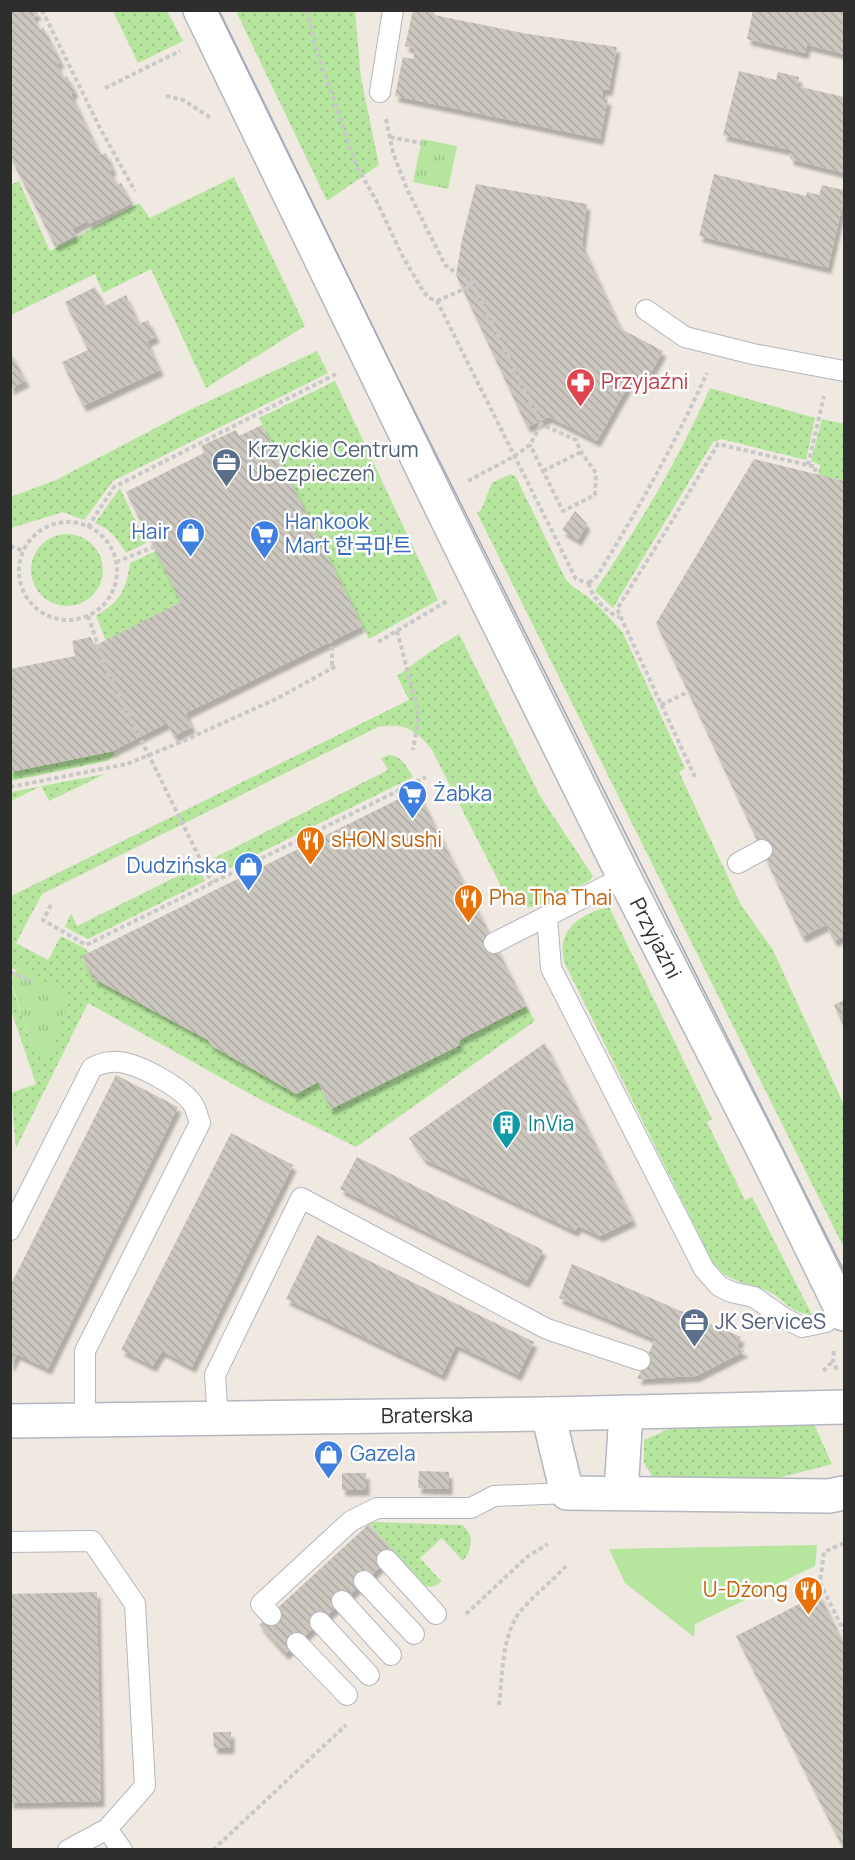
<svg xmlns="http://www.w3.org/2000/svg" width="855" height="1860" font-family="Manrope,'Noto Sans KR',sans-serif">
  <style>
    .grass { fill: url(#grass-dots) }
    .park { fill: url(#park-tufts) }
    .garden { fill: #b6e59e }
    .building { fill: url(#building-back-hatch); filter: url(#shadow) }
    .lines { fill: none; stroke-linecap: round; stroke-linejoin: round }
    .lane-casing { stroke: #b4b7c1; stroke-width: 22 }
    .street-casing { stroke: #b4b7c1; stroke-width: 36 }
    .secondary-casing { stroke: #b4b7c1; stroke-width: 36 }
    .path { stroke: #c9c9c9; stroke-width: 4; stroke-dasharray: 4.5 3; stroke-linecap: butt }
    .lane { stroke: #fff; stroke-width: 20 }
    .street { stroke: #fff; stroke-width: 33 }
    .secondary { stroke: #fff; stroke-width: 33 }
    .tram { stroke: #a3a6b8; stroke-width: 1.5 }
    .labels { text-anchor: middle; stroke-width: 5; stroke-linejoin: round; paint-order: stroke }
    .health-label { font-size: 21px; fill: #be3a42; stroke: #fff; text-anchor: start }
    .service-label { font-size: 21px; fill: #4e5e75; stroke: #fff; text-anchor: start }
    .shop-label { font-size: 21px; fill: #366cbe; stroke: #fff; text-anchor: start }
    .food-label { font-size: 21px; fill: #c56008; stroke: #fff; text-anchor: start }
    .street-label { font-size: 21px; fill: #2e2e2e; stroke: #fff }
    .culture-label { font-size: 21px; fill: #0d838f; stroke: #fff; text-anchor: start }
  </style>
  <defs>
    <pattern id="grass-dots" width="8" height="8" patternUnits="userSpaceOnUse" patternTransform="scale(1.5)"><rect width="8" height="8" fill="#b6e59e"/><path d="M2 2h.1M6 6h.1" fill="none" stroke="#9dc588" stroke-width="1.8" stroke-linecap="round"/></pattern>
    <pattern id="park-tufts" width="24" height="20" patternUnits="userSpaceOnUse" patternTransform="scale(1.5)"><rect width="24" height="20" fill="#b6e59e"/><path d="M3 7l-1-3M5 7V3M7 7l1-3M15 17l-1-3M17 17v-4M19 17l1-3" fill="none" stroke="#9dc588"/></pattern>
    <pattern id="building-back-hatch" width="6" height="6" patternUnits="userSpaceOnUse" patternTransform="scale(1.5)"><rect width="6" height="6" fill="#cbc7bf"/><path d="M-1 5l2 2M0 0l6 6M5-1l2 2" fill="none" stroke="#afaba4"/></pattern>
    <filter id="shadow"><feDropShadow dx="3.5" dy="6" stdDeviation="1.5" flood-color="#0004"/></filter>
  </defs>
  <rect width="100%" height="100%" fill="#efe9e1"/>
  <path class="grass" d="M 113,11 L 167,11 L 183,41 L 138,63 Z
    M 236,11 L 355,11 L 361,78 L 379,165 L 327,201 Z
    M 234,177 L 305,326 L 206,388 L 151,269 L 103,293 L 95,274 L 11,315 L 11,185 L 19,181 L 50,251 L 139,203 L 150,218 Z
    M 317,351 L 328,373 L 113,481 L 84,520 L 63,512 L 11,528 L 11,497 L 56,480 L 192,409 Z
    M 335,381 L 438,600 L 369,639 L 259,418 Z
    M 710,388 L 815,418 L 806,460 L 721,439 L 713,442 L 613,608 L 595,591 C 638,527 679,459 710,388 Z
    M 822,419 L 844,424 L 844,481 L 818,475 L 820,465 L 811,461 Z
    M 511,474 L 516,477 L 565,578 C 571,586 574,587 582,593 C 598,603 611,620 623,633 L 685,768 L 679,772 L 741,905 L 773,950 L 844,1105 L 844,1248 L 477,513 L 481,510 L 492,483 Z
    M 120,488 L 146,543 L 126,553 C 118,539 110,529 95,523 Z
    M31 570a36 36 0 1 1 72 0a36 36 0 1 1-72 0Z
    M 156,551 L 181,602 L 106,641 L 96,616 C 121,600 125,593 130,563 Z
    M 459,634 L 540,796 L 593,876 L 589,881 C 571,890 538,914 518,905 C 512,903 508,897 504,892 L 432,750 C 415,729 405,723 378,727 L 42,894 L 16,943 L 48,960 L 61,936 L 86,949 L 88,953 L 82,957 L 90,973 L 95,976 L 94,979 L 208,1040 L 212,1046 L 296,1093 L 318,1082 L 331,1109 L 460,1045 L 459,1040 L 526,1006 L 535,1021 L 356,1147 L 261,1100 L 88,1003 L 16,1148 L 11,1093 L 36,1084 L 11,1010 L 10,981 L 36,1058 L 18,966 L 16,970 L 11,968 L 11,896 L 409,700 L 397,676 L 430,652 Z
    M 114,751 L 114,755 L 107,761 L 11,781 L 11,772 Z
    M 389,755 C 401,755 407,767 413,777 L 213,876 L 206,862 L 388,770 L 381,758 Z
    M 105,774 L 49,801 L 41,786 L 11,801 L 11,792 Z
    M 198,866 L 205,881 L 88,939 L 65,927 L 71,913 L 77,926 Z
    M 609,907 L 712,1119 L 707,1122 L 745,1200 L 752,1197 L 812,1315 C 790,1312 788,1303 771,1293 C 757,1285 741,1284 727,1276 C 722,1273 718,1267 713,1263 L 564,962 C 563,956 562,948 563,943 C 567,922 590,911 609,907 Z
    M 814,1424 L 832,1464 L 771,1480 L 654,1479 L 644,1463 L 644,1440 L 678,1425 Z
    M 376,1522 L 462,1525 C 475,1534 472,1550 463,1561 L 442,1538 L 420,1558 L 441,1581 C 435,1587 432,1587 423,1586 L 369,1523 Z"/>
  <path class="park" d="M 422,139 L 457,146 L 448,189 L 413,182 Z
    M 18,966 L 71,997 L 51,1051 L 36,1059 L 11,981 Z"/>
  <path class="garden" d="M 817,1545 L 815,1566 L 695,1624 L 694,1637 L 625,1583 L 609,1549 Z"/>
  <path class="building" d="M 10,10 L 36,10 L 38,14 L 33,16 L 39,30 L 43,27 L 61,62 L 57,64 L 63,78 L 67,76 L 75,92 L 71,94 L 97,148 L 101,155 L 106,153 L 113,169 L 110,171 L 117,185 L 121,183 L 132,203 L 91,223 L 89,224 L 87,221 L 72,229 L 76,235 L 55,246 L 10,156 Z
    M 413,10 L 435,10 L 434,15 L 528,34 L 617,47 L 609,90 L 603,89 L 602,98 L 608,99 L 600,139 L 395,96 L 403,57 L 413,59 L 415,49 L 405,46 Z
    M 753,10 L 844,10 L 844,54 L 807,45 L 805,53 L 747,39 Z
    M 739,71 L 776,80 L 778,72 L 799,77 L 797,86 L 844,97 L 844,173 L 790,159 L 790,150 L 723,135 Z
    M 714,174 L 806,196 L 807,192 L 819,195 L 822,185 L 844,190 L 844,199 L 828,268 L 699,236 Z
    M 476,184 L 587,204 L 582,245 L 621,329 L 663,351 L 645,383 L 633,377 L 597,441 L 549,417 L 527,427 L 456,275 L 462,239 Z
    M 95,287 L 105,306 L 126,295 L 139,324 L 148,320 L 156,337 L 147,341 L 160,370 L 83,406 L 62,362 L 88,350 L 65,302 Z
    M 10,352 L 26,381 L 10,389 Z
    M 262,425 L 362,626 L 186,713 L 192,727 L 174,736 L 167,723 L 114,750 L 114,751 L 10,772 L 10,669 L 75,656 L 72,641 L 91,637 L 94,646 L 181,602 L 126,492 L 204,453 L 201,446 L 236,430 L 239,436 Z
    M 754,459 L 844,481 L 844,936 L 834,941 L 826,925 L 802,937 L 656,623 Z
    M 575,511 L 587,524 L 578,540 L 562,530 Z
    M 417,790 L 526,1006 L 459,1040 L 460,1045 L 331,1109 L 318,1082 L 296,1094 L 212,1046 L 208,1040 L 93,978 L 95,976 L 90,973 L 82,956 Z
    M 844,1000 L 844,1027 L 834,1005 Z
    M 545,1043 L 633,1220 L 600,1236 L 578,1226 L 575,1231 L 424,1159 L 409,1138 Z
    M 116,1075 L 178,1107 L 48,1369 L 17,1354 L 10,1367 L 10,1286 Z
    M 231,1133 L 293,1165 L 192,1367 L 162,1351 L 153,1366 L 121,1350 Z
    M 357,1157 L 543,1250 L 526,1282 L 340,1189 Z
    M 317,1235 L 534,1342 L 518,1375 L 456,1345 L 442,1375 L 286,1299 Z
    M 572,1264 L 741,1337 L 737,1347 L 745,1351 L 696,1376 L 637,1379 L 655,1339 L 559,1298 Z
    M 419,1471 L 449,1472 L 449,1489 L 418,1488 Z
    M 342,1473 L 366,1473 L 366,1490 L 342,1490 Z
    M 369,1524 L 395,1553 L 285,1654 L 259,1625 Z
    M 97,1592 L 101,1801 L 10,1803 L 10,1594 Z
    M 819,1594 L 844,1643 L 844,1850 L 736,1636 Z
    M 213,1732 L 231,1732 L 231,1748 L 214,1748 Z"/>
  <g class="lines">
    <defs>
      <path id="lane" d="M 380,92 L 393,10
        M 646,310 L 685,337 L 753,354 L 844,371
        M 738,863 L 762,850
        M 547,917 L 551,968 L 704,1269 L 719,1286 L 731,1292 L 754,1297 L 784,1318 L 802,1327 L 826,1322
        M 494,943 L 624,877
        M 10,1230 L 92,1068 C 101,1063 109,1061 119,1062 C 139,1064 184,1088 194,1106 C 197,1111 198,1118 200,1123 L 85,1351 L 85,1420
        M 218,1419 L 215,1375 L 301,1198 L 547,1329 L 640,1360
        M 10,1542 L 92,1541 L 135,1604 L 145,1786 L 107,1829 L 68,1850
        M 387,1560 L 436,1614
        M 364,1581 L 414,1634
        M 342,1601 L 391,1655
        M 271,1615 L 261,1604 L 351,1521 L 377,1508 L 471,1508 L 494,1496 L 567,1493
        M 320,1622 L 369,1675
        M 297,1643 L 347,1695
        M 107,1829 L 122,1850"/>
      <g id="street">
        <path d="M 548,1414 L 567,1493 L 829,1496 L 844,1493"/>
        <path id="s1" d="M 10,1421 L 548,1414 L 844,1407"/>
        <path d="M 621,1493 L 626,1412"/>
      </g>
      <g id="secondary">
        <path id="s2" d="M 200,10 L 446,517 L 624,877 L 769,1161 L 844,1314"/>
      </g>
    </defs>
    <use href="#lane" class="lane-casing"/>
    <use href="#street" class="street-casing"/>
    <use href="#secondary" class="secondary-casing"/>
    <path class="path" d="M 42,10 L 101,130 L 135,191
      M 307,10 L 315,45 L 356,165 L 377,202 L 402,255 L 423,291 L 429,298 L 437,301 L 576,579 L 589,583
      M 105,88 L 180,51
      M 166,96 L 183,100 L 211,118
      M 386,119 L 393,153 L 407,189 L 445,265 L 473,285 L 541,424 L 576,440 L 581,452 L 596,473 L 595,495 L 563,511 L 530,445
      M 390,137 L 421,143
      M 437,301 L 473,285
      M 808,465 L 824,396
      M 543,471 L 581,452
      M 468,481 L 513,457 L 530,445 L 541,424
      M19 571a49 49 0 1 1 98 0a49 49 0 1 1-98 0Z
      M 88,527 L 114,487 L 336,374
      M 10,546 L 24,551
      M 116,562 L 154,547
      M 589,583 L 597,576 C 638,510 675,443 707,373
      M 589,583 C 590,596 607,613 619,617
      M 88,616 L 107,671 L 212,883
      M 397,631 L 419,715 L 413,750
      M 329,639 L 332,649 L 332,668
      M 378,642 L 449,600
      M 661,705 L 688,692
      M 695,777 L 617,609 L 672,521 L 718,444 L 816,467 L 814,474
      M 10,787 L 127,764 L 181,742 L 278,698 L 338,665
      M 51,905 L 43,920 L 86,945 L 426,777
      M 10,972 L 33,982
      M 834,1351 L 833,1361 L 838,1372
      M 823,1371 L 833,1361
      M 844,1543 L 824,1552 L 820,1583 L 844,1631
      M 466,1614 L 528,1556 L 548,1544
      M 499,1705 C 503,1673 501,1630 525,1606 C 538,1592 553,1580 566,1566
      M 213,1850 L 346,1725"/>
    <use href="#lane" class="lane"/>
    <use href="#street" class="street"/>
    <use href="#secondary" class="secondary"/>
    <path class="tram" d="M 218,10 L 390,362 L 844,1271"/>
  </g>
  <defs>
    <symbol id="pharmacy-pin" viewBox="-11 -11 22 30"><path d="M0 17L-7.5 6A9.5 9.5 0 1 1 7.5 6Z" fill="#e0444e" stroke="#fff"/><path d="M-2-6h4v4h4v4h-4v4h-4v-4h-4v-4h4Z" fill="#fff"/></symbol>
    <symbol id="office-pin" viewBox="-11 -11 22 30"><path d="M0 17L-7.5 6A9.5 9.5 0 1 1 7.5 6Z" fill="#5c6f8a" stroke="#fff"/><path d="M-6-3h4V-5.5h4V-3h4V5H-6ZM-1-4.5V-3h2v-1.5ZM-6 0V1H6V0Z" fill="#fff"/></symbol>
    <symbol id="shop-pin" viewBox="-11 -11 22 30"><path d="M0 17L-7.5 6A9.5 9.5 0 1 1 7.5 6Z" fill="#3f7fe0" stroke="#fff"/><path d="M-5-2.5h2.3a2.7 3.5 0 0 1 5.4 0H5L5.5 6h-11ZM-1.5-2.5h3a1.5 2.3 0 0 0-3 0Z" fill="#fff"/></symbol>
    <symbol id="supermarket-pin" viewBox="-11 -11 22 30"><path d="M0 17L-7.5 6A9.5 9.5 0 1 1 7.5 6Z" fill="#3f7fe0" stroke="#fff"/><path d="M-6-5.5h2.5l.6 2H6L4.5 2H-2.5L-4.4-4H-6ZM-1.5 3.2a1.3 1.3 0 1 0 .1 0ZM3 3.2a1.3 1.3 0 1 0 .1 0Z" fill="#fff"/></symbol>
    <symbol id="restaurant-pin" viewBox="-11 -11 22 30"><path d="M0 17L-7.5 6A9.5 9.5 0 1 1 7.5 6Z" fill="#e8710a" stroke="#fff"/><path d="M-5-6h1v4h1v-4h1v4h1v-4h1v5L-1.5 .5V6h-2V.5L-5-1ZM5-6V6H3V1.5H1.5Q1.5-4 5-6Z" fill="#fff"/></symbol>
    <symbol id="building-pin" viewBox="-11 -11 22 30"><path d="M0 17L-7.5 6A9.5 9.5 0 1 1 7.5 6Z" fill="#0f9aa8" stroke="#fff"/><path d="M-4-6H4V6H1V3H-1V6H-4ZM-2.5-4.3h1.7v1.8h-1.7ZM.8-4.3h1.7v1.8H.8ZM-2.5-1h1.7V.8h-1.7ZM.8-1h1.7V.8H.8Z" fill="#fff"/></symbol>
  </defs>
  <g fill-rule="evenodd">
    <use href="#pharmacy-pin" x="564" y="366" width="33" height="45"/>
    <use href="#office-pin" x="210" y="446" width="33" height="45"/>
    <use href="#shop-pin" x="174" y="516" width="33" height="45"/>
    <use href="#supermarket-pin" x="248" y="518" width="33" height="45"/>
    <use href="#supermarket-pin" x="396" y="778" width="33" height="45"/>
    <use href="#restaurant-pin" x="294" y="824" width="33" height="45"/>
    <use href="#shop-pin" x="232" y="850" width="33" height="45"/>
    <use href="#restaurant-pin" x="452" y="882" width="33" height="45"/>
    <use href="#building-pin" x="490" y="1108" width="33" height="45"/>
    <use href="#office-pin" x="678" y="1306" width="33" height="45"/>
    <use href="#shop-pin" x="312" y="1438" width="33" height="45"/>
    <use href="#restaurant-pin" x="792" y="1574" width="33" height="45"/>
  </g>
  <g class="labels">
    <g class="health-label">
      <text x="601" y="389">Przyjaźni</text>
    </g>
    <g class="service-label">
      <text x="248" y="457">Krzyckie Centrum<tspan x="248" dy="24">Ubezpieczeń</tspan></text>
      <text x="715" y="1329">JK ServiceS</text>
    </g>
    <g class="shop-label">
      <text x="285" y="529">Hankook<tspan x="285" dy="24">Mart 한국마트</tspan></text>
      <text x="170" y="539" text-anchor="end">Hair</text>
      <text x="433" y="801">Żabka</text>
      <text x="227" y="873" text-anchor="end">Dudzińska</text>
      <text x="350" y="1461">Gazela</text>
    </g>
    <g class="food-label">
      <text x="331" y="847">sHON sushi</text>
      <text x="489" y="905">Pha Tha Thai</text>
      <text x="788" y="1597" text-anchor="end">U-Dżong</text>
    </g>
    <g class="street-label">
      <text dy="7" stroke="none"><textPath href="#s2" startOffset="1034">Przyjaźni</textPath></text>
      <text dy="7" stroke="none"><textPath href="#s1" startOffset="417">Braterska</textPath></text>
    </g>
    <g class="culture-label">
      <text x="528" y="1131">InVia</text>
    </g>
  </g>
  <rect width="855" height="1860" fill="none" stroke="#2e2e2e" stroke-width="24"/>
</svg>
